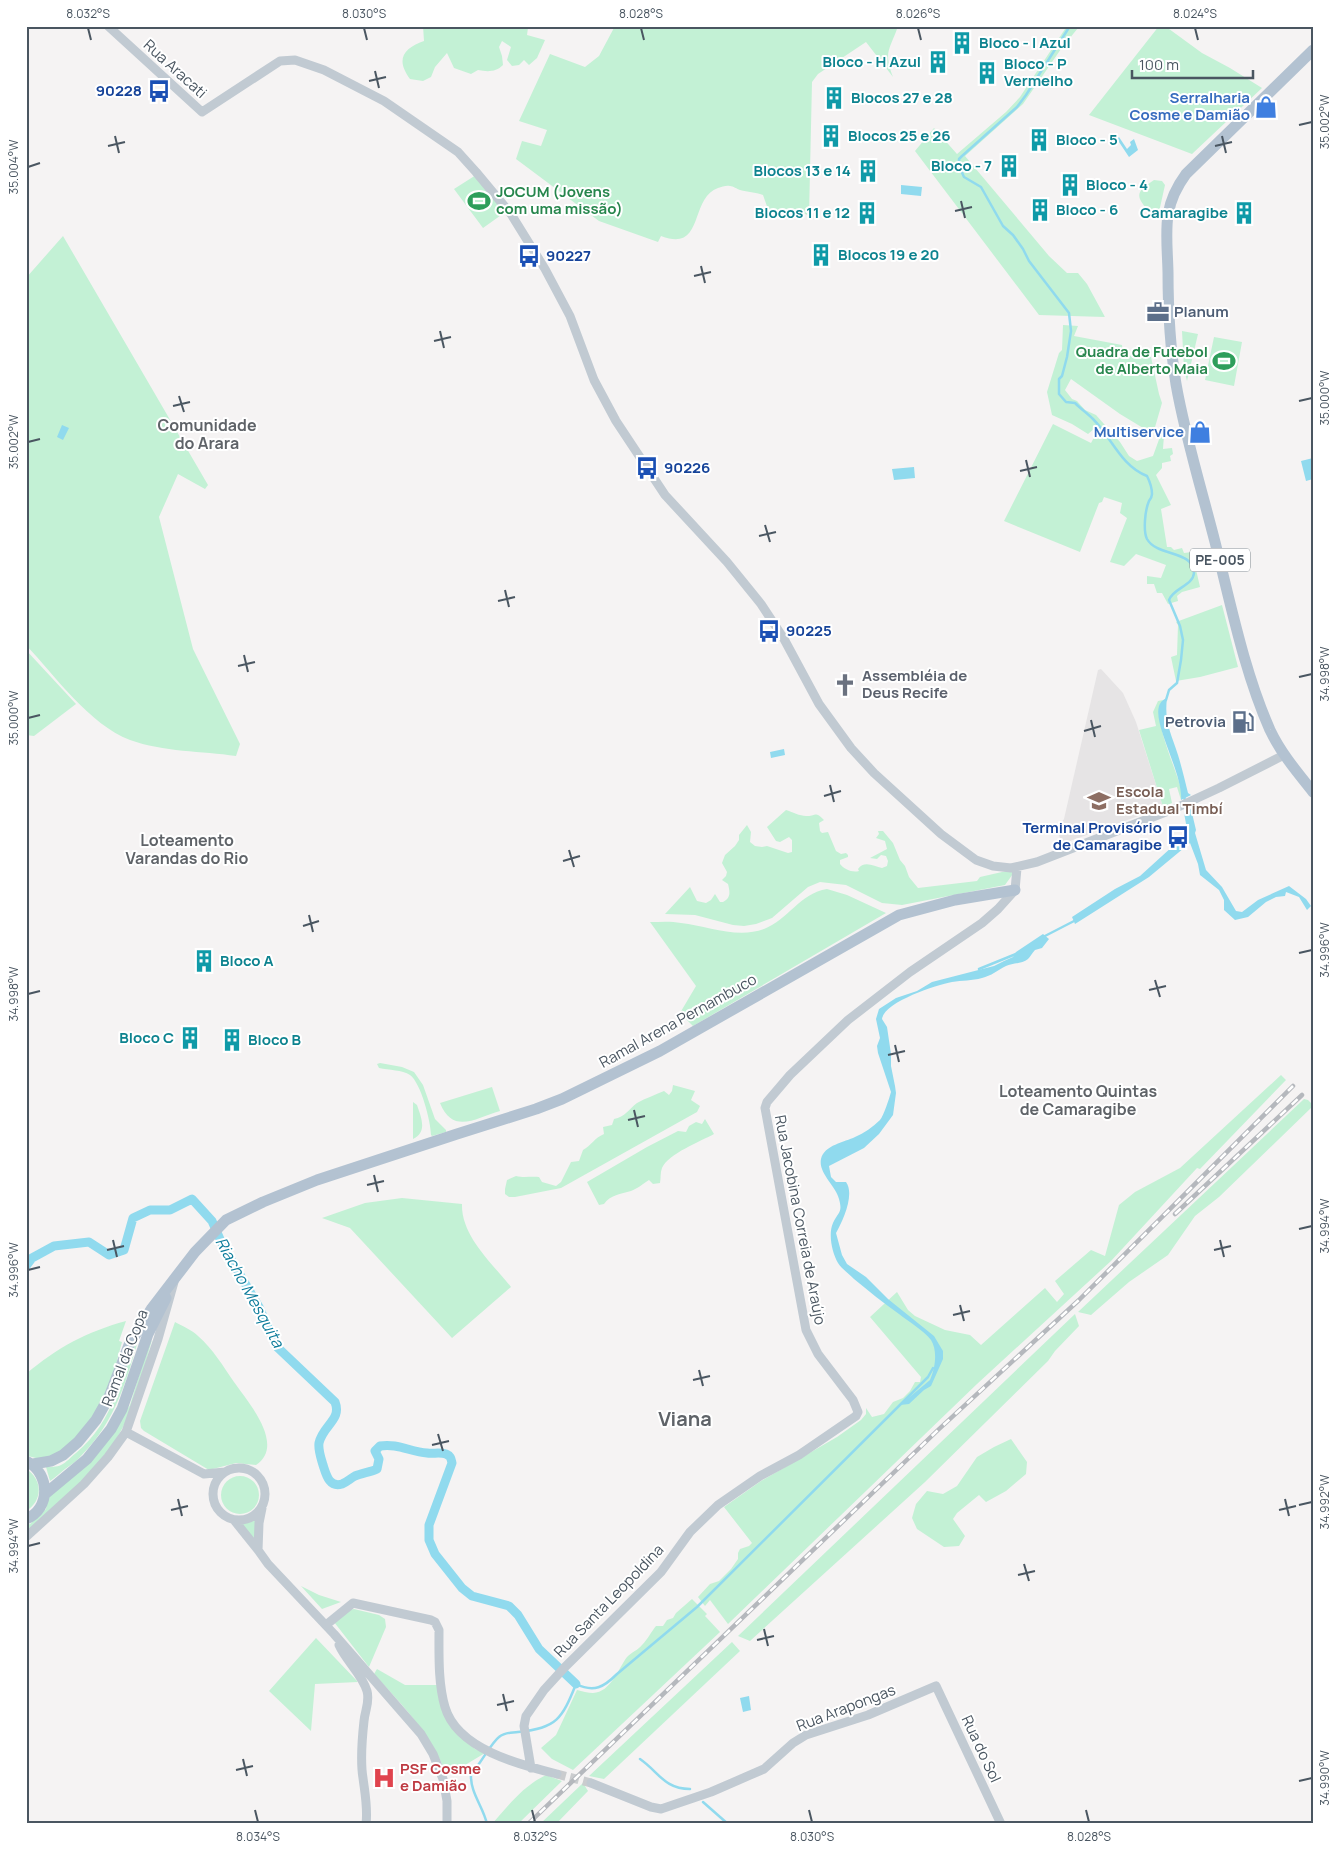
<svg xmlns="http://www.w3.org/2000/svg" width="1339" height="1850" font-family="Manrope,sans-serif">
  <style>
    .education { fill: #e6e4e5 }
    .green { fill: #c3f1d5 }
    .water { fill: #90daee }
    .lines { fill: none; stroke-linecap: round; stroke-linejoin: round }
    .stream { stroke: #90daee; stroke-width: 2.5 }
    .canal { stroke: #90daee; stroke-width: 9 }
    .minor-tunnel { stroke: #caccce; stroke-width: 9; stroke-dasharray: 9 4.5; stroke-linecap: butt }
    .minor { stroke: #c1cad2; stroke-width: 9 }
    .major { stroke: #b3c2d1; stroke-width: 11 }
    .rail-casing { stroke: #b5b8bd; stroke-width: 4.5 }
    .rail { stroke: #fff; stroke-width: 2.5; stroke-dasharray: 8; stroke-linecap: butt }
    .ticks { fill: none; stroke: #4a5661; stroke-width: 2 }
    .labels { text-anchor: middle; stroke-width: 4; stroke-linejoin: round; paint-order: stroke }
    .shield { fill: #fff; stroke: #808990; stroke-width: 1 }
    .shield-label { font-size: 14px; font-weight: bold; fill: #4a5661 }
    .culture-label { font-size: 15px; font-weight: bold; fill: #0d838f; stroke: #fff; text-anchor: start }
    .street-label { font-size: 15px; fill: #4a5661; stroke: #fff }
    .transit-label { font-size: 15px; font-weight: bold; fill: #164399; stroke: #fff; text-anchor: start }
    .shop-label { font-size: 15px; font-weight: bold; fill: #366cbe; stroke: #fff; text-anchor: end }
    .leisure-label { font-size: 15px; font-weight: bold; fill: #27864d; stroke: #fff; text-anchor: start }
    .service-label { font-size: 15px; font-weight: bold; fill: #4e5e75; stroke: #fff; text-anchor: start }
    .worship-label { font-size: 15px; font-weight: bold; fill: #5b616d; stroke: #fff; text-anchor: start }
    .education-label { font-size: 15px; font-weight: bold; fill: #785e54; stroke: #fff; text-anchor: start }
    .health-label { font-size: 15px; font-weight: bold; fill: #be3a42; stroke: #fff; text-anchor: start }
    .neighbourhood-label { font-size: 16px; font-weight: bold; fill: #5f6368; stroke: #fff }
    .water-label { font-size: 16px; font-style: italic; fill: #0c7c9b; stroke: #fff }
    .district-label { font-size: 20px; font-weight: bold; fill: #5f6368; stroke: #fff }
    .neatline { fill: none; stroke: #4a5661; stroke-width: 2 }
    .ticks-label { font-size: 12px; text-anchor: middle; fill: #4a5661 }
  </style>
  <rect width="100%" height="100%" fill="#f5f3f3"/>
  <path class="education" d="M 1101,669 L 1123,693 L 1136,722 L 1163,807 L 1062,844 L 1057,829 L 1064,819 L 1098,670 Z"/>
  <path class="green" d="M 423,26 L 525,26 L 528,28 L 527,35 L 545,40 L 537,58 L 529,65 L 524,60 L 519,65 L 512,66 L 507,60 L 511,47 L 502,41 L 499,47 L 502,56 L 503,65 C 496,72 488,72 478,70 L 471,74 L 454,68 L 447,53 L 435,67 L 431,77 L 423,81 L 410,79 C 395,59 404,48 424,41 Z
    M 615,26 L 898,26 C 890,50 883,51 893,77 L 866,42 L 818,74 L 812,82 L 809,216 C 793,207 791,206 774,214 L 769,212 L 763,195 C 755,192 748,192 740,190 C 737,189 733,186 730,186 C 726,185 722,187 718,188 C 689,198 705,253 661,236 L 658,242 L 599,221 L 516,159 L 522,141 L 541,146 L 547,130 L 519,121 L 550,54 L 585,67 L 599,56 Z
    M 1067,26 L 1078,26 L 1078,28 L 1061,49 L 1023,104 L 965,156 L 1049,256 L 1067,273 L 1078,273 L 1087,284 L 1105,317 L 1039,315 L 915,151 L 934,128 L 957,154 L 1006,112 L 1020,97 Z
    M 1159,26 L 1165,26 L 1202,53 L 1230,68 L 1262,88 L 1192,154 L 1089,115 Z
    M 476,175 L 504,213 L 483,228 L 454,189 Z
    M 1154,180 L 1162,181 L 1165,185 L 1159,212 L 1150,213 C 1136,196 1134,193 1154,180 Z
    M 63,236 L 208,485 L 205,489 L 178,474 L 159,517 L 193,649 L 240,744 L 236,756 C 202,751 163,752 130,740 C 89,724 56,677 26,645 L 26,278 Z
    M 1063,325 L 1078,326 L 1074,336 L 1122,345 L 1123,355 C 1133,357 1141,354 1151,357 L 1159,394 L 1162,403 L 1153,434 L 1120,414 L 1071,379 L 1065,390 L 1072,399 L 1077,401 L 1085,410 L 1096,415 L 1120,442 L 1129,456 L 1137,461 L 1153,456 L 1161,434 L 1164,435 L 1163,449 L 1172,448 L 1173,454 L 1170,456 L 1171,461 L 1162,463 L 1162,468 L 1156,475 L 1171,505 L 1161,509 L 1167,547 L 1171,547 L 1174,550 L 1182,548 L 1184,553 L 1192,552 L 1200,587 L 1182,592 L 1177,596 L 1178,601 L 1168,604 L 1162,593 L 1157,593 L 1154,584 L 1147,584 L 1147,576 L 1161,578 L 1166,565 L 1136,554 L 1124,566 L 1110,562 L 1127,518 L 1120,513 L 1122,503 L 1104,497 L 1102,502 L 1099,503 L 1080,552 L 1004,521 L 1053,424 L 1091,443 L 1098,430 L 1095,428 L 1088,434 L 1072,424 L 1052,415 L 1047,392 L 1059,353 L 1062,350 Z
    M 1182,331 L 1198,334 L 1187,381 L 1184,369 Z
    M 1214,337 L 1242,342 L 1234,386 L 1205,380 Z
    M 1222,605 L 1238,667 L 1200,677 L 1176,681 L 1171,657 L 1177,655 L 1178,625 L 1176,622 Z
    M 26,650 L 76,704 L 34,736 L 26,735 Z
    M 1163,700 C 1150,718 1178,771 1182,793 L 1181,800 L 1177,787 L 1169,789 L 1172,803 L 1163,807 L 1139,730 L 1156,726 L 1153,712 L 1158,701 Z
    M 786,810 C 792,812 800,816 806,816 C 816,817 814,810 824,820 L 819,823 L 820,831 L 822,833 L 828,832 L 836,851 L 841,854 L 846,853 L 848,855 L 848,857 L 840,860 L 840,864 C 844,869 852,873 859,871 L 858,869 C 864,860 874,866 882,868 L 887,866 L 888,861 L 886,856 L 881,855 L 877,859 L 870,858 L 887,849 L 885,841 L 876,838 L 879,834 L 878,831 L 883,831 L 893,843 L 900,860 L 905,866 L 909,877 L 918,888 L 977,881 L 980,877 L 1002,872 L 1015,871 L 1005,885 L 902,905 L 882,903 L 846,885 L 820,882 L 808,887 L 772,918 L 756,924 L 744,926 L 733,925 L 695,915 L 665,914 L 690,887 L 697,901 L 706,903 L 711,900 L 715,894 L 720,902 L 723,902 C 731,898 730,892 728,884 L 722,880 L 726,876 L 727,872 L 722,863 L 725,855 L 735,846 L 739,840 L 739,835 L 747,825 L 751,832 L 750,842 L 755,846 L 762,847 L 767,846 L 788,853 L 792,852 L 792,840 L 789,837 L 780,842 L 776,841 L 767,827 Z
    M 827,889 L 847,895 L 886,913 L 693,1026 L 680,1013 L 696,986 L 650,922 C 660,922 671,921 681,923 C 708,926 737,939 764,929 C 788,920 800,893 827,889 Z
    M 380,1063 L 402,1067 L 414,1072 L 423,1085 L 435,1119 L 446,1130 L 446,1132 L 432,1136 L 431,1135 C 431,1122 421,1083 410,1075 C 402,1070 389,1070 379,1068 L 377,1064 Z
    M 1281,1075 L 1286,1080 L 1200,1169 L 1197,1168 L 1111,1261 L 977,1384 L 728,1624 L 710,1600 L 705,1606 L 698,1597 L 710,1584 L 719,1581 L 731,1569 L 738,1559 L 738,1553 L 740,1549 L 749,1546 L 752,1543 L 724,1507 L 761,1481 L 837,1437 L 861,1420 L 866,1414 L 866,1408 L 872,1417 L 884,1414 L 893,1402 L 903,1398 L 910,1391 L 915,1382 L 920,1382 L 921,1377 L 870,1317 L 897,1292 L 908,1310 L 915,1316 L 945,1330 L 970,1335 L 981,1345 L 1045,1288 L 1057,1302 L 1064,1294 L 1055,1281 L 1091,1250 L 1105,1256 L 1119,1205 L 1135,1192 L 1180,1168 Z
    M 673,1085 L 695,1091 L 691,1100 L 700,1106 L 697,1112 L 561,1188 L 515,1197 L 509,1197 L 505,1194 L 505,1189 L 507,1180 L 516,1176 C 524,1178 531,1176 539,1177 L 542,1182 L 556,1186 L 561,1182 L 571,1162 L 579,1161 L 583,1150 C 592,1145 594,1138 604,1134 L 603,1127 L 612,1125 L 614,1119 C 625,1117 629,1109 637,1103 C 646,1098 655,1095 664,1091 L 669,1095 L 672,1091 Z
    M 492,1087 L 500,1111 C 476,1118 453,1135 440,1103 Z
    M 1304,1099 L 1308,1100 L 1311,1103 L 1311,1108 L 1219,1197 L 1195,1216 L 1168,1255 L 1129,1282 L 1091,1315 L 1078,1312 Z
    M 413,1102 L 417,1105 C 421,1117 428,1132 413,1139 Z
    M 705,1119 L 714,1134 C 701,1141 668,1154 662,1168 C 660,1173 661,1178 660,1183 L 653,1184 L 649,1180 C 644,1183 637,1189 631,1191 C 621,1194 610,1195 604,1204 L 599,1205 L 587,1182 L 647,1147 L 678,1131 L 686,1132 L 689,1126 L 696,1122 L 702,1124 Z
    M 402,1198 L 462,1204 C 461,1236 492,1263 511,1287 L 452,1338 L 350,1228 L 322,1218 L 365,1203 Z
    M 1075,1314 L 1079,1326 L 1055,1351 L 1048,1361 L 925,1482 L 750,1641 L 738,1636 Z
    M 126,1321 L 119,1341 L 122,1342 C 118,1356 115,1370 110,1383 C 101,1408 70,1456 41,1459 C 37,1459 31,1456 26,1456 L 26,1374 C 58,1347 86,1332 126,1321 Z
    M 175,1322 C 182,1326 192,1330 198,1336 C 213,1349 223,1366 234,1382 C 248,1402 286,1445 256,1465 L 236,1463 L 209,1470 L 144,1431 L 141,1428 L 140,1421 Z
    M 141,1330 C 127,1379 117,1420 80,1457 C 76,1462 70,1465 65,1469 C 60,1473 56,1477 50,1481 L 46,1467 C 50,1467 57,1467 61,1465 C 66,1463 72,1456 76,1453 C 115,1421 121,1374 141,1330 Z
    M 152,1340 C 144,1367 138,1396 126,1421 C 104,1467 63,1500 26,1533 L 26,1525 L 30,1524 L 46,1509 L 48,1496 L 99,1452 L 130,1405 L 148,1346 Z
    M 1011,1439 L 1027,1462 L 1026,1474 L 1006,1491 L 986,1502 L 979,1495 L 957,1513 L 953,1519 L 965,1536 L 959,1546 L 944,1547 L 917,1529 L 912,1518 L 916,1504 L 927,1491 L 943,1494 L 957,1486 L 977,1457 L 994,1447 Z
    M 26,1469 C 43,1479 43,1501 26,1511 Z
    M221 1495a19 19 0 1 1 38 0a19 19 0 1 1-38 0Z
    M 258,1513 L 258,1547 L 236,1521 L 252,1518 Z
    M 301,1586 L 319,1595 L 341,1602 L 322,1609 Z
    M 692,1599 L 707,1614 L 705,1616 L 720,1632 L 573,1770 L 552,1759 L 541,1748 L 556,1735 L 577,1690 C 582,1691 588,1693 593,1693 C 611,1692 618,1669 627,1657 C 632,1652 638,1650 642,1645 C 648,1639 651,1632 656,1626 L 663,1626 L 667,1620 L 673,1618 L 676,1613 Z
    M 354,1609 L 379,1615 L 385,1619 L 386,1627 L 369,1667 L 334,1622 L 348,1610 Z
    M 316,1638 L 358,1682 L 315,1684 L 311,1731 L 269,1691 Z
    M 732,1642 L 740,1651 L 604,1779 L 589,1776 Z
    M 377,1669 L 405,1685 L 440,1685 L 462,1738 L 475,1749 L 485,1753 L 447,1776 C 432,1735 403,1706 374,1674 Z
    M 546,1775 L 562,1781 L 518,1824 L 492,1824 C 509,1805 523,1786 546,1775 Z
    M 583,1783 L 588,1791 L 556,1824 L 540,1824 Z"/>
  <path class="water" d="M 1119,137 L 1127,149 L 1131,145 L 1130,142 L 1134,139 L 1138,150 L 1129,157 L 1117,139 Z
    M 901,185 L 922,187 L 921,196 L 901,194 Z
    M 62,425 L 69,428 L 63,440 L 57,437 Z
    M 1313,458 L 1313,479 L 1306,481 L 1301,461 Z
    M 914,467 L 915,478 L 894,480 L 892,469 Z
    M 1167,698 C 1164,722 1171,733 1178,755 C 1182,768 1185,781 1188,793 L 1191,795 L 1181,800 C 1183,773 1153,726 1159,706 C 1161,701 1164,699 1167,698 Z
    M 784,749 L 785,755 L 771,758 L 770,752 Z
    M 1191,809 L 1196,830 L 1195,833 L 1206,870 L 1222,887 L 1236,911 L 1242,912 L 1258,900 L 1289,886 L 1306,899 L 1311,906 L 1307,910 L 1299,897 L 1286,892 L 1285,896 L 1276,897 L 1266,902 L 1248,917 L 1235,920 L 1224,910 L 1224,900 L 1219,890 L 1200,875 L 1198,864 L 1190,843 L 1149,877 L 1075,924 L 1072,917 L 1115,889 L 1140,876 L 1184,836 L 1187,829 L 1184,813 Z
    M 1043,934 L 1049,939 L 1042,948 L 1035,950 C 1032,953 1030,957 1028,959 C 1022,964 1012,963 1006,966 C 998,970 991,976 982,978 C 972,981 962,980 952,982 C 936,985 884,1002 882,1019 L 887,1027 L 891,1054 L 891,1066 L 895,1086 L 896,1093 L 893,1115 L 879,1134 L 864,1148 L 829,1166 L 831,1177 L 836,1182 L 846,1182 C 855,1194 843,1221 836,1233 L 842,1255 L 847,1264 L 866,1277 L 888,1299 L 934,1336 L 943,1351 L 943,1359 L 931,1386 L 924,1390 L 909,1404 L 900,1405 L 930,1380 C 935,1369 938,1351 931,1340 C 923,1330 909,1322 899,1314 C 883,1303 869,1291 854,1279 C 849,1274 842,1269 838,1263 C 832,1253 828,1234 833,1223 C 838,1212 843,1213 839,1199 C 836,1186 818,1173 821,1159 C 824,1145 845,1142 855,1137 C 864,1133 873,1127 880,1120 C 884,1115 889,1099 891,1092 L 878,1053 L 877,1046 L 880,1038 L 876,1019 L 879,1009 L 896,998 L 917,991 L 932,982 L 994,966 L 1004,961 L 1013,957 L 1016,952 Z
    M 749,1696 L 751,1710 L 743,1712 L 740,1698 Z"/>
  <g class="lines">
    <path class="stream" d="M 1070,26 L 1026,95 L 1017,107 L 962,156 L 959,159 L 959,166 L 964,177 L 981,187 L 1003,226 L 1013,235 L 1023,249 L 1029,261 L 1069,313 L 1071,331 L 1067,357 L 1062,376 L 1059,379 L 1059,394 L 1066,402 L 1075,403 C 1081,409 1087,413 1093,419 C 1112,438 1121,466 1147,476 C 1150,482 1152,487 1152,494 C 1151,500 1151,497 1149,501 C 1145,510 1143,531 1147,539 C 1157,557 1194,550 1194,573 C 1193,586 1173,588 1169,600 L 1180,626 L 1183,640 L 1181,660 L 1177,683 L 1169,690 L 1166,700
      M 1184,795 L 1187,815
      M 1043,937 L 1076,920
      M 979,969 L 1016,954
      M 640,1759 C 659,1772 664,1789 690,1789
      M 703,1802 L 728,1824
      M 487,1824 C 483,1806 470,1793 471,1774 C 480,1765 491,1743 499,1737 C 505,1732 511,1733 518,1732 C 557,1728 562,1719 576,1684 C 594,1693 604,1687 617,1674 L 697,1607 L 928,1377 L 933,1368"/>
    <path class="canal" d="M 26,1266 L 32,1258 L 54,1246 L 89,1242 L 109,1255 L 124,1250 L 133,1218 L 150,1210 L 170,1210 L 192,1199 L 212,1221 L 223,1246 L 259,1307 L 276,1346 L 335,1402 C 342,1420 323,1425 319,1443 C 318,1450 321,1458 323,1465 C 326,1474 329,1488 342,1484 C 347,1482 351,1478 355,1476 C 362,1473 371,1472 377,1469 L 379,1459 L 375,1451 L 380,1446 C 397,1443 411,1452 427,1453 C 433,1454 440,1452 446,1454 C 451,1456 451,1459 452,1463 L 429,1525 L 429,1540 L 435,1554 L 462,1588 L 472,1596 L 509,1606 L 518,1615 L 539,1649 L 576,1684"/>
    <path class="minor-tunnel" d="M 557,1774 L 591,1783"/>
    <path class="minor" d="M 108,26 L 202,112 L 280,61 L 295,60 L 324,70 L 384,101 L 458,152 L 476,172 L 511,214 L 545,269 L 570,316 L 594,380 L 616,421 L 665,495 L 727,562 L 761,604 L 784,639 L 819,704 L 851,748 L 874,773 L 941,834 L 976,860 L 993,866 L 1011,868 L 1037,862 L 1176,808 L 1219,788 L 1284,755
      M 126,1432 L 204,1474 L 225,1472
      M213 1494a26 26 0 1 1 52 0a26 26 0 1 1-52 0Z
      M 234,1520 L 258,1550 L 268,1564 L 334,1634 L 421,1734 L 433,1754 L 443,1779 L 447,1801 L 447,1824
      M 26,1537 L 84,1484 L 108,1457 L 126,1432 L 158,1339 L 174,1282
      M 258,1550 L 259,1523 L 262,1508
      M 326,1625 L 353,1603 L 431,1620 L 435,1622 L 439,1630 C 439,1655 438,1683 445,1707 C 457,1749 520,1765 557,1774
      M 339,1645 C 346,1661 362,1674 367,1691 C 370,1702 365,1710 364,1721 C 362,1739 360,1760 363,1778 C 365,1794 368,1808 366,1824
      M 531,1768 L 524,1726 L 526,1716 L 544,1690 L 565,1667 L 661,1572 L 690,1532 L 718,1505 L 760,1476 L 799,1455 L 856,1416 L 858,1412 L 853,1400 L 818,1354 L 806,1330 L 765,1108 L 767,1102 L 790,1075 L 848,1020 L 910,972 L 982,923 L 998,909 L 1015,890 L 1017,868
      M 591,1783 L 651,1807 L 661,1809 L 711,1792 L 764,1769 L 793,1743 L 806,1735 L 868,1715 L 936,1686 L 1001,1824"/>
    <path class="major" d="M 1313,50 L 1186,174 C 1161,208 1167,232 1168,272 C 1168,309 1170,347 1176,384 C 1185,436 1202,491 1215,542 C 1231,605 1244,671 1270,730 C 1281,753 1297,772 1313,792
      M 33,1464 L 51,1461 L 63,1455 L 78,1442 L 96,1420 L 109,1397 L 129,1345 L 152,1308 L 195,1252 L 226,1220 L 263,1202 L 317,1180 L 457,1134 L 536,1109 L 562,1099 L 660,1051 L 899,915 L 955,900 L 1015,890
      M 45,1494 L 87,1459 L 111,1429 L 122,1409 L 148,1334 L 166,1298
      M 26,1519 C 51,1509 50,1474 28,1462"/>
    <defs>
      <path id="rail" d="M 1175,1214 L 1302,1095
        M 528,1824 L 938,1430 L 1079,1300 L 1293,1086"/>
    </defs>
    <use href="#rail" class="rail-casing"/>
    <use href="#rail" class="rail"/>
  </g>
  <path class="ticks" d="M 88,28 L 91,40M 364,28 L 367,40M 641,28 L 644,40M 918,28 L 921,40M 1195,28 L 1198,40M 375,71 L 379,88M 369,81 L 386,77M 1299,125 L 1312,122M 115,136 L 119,153M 1222,136 L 1226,153M 108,146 L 125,142M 1215,146 L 1232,142M 28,167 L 40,163M 961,201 L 965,218M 955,211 L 972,207M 701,266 L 705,283M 694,276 L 711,272M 440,331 L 444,348M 434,341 L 451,337M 179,396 L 184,412M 1299,401 L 1312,398M 173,406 L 190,402M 28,442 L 40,439M 1026,460 L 1030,477M 1020,471 L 1037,467M 765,525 L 770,542M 759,536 L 776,532M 505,590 L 509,607M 498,601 L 515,597M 244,655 L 248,672M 238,666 L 255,662M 1299,677 L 1312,674M 28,718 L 40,715M 1091,720 L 1095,737M 1084,731 L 1101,726M 830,785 L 834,802M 824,796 L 841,791M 569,850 L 574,867M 563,861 L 580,856M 309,915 L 313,932M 303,926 L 319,921M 1299,953 L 1312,950M 1155,980 L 1160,997M 1149,990 L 1166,986M 28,994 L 40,991M 895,1045 L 899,1062M 888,1055 L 905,1051M 634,1110 L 638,1127M 628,1120 L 645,1116M 374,1175 L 378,1192M 367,1185 L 384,1181M 1299,1229 L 1312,1226M 113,1240 L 117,1257M 1220,1240 L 1224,1257M 107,1250 L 124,1246M 1214,1250 L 1231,1246M 28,1270 L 40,1267M 960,1305 L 964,1321M 953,1315 L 970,1311M 699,1370 L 703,1386M 693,1380 L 710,1376M 438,1434 L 443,1451M 432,1445 L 449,1441M 178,1499 L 182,1516M 1285,1499 L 1289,1516M 1299,1505 L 1312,1502M 171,1510 L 188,1506M 1279,1510 L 1296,1506M 28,1546 L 40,1543M 1024,1564 L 1029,1581M 1018,1575 L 1035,1571M 764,1629 L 768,1646M 757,1640 L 774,1636M 503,1694 L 507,1711M 497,1705 L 514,1701M 243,1759 L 247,1776M 236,1770 L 253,1766M 1299,1781 L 1312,1778M 255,1810 L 258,1822M 532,1810 L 535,1822M 809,1810 L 812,1822M 1086,1810 L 1089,1822"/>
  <defs>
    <symbol id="building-bare" viewBox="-9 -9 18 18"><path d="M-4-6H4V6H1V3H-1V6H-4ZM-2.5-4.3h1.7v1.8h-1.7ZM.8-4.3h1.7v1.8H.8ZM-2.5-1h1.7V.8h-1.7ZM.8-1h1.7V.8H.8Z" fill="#0f9aa8" stroke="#fff" stroke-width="2.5" paint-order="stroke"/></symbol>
    <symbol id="bus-bare" viewBox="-9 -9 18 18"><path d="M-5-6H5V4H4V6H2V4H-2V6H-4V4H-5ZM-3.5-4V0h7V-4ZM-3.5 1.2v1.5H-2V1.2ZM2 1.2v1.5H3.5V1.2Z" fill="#1a4fb4" stroke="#fff" stroke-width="2.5" paint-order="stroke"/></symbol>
    <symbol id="shop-bare" viewBox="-9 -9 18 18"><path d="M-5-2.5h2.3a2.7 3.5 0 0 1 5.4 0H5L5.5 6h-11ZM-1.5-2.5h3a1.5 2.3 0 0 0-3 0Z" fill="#3f7fe0" stroke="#fff" stroke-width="2.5" paint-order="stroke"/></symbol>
    <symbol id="stadium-bare" viewBox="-9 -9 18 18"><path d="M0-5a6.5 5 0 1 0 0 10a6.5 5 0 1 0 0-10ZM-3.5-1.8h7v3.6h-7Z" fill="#2e9e5b" stroke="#fff" stroke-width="2.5" paint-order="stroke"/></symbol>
    <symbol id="office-bare" viewBox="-9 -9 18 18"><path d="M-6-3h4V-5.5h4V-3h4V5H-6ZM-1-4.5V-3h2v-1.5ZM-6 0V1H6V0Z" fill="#5c6f8a" stroke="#fff" stroke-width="2.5" paint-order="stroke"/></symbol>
    <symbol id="church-bare" viewBox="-9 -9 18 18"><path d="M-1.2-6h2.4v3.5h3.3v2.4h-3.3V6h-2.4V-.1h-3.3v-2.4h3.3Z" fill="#6b7280" stroke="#fff" stroke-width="2.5" paint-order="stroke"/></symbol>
    <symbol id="fuel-bare" viewBox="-9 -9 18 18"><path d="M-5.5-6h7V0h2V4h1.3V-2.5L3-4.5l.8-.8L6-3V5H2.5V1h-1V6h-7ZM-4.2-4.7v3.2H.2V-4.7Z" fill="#5c6f8a" stroke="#fff" stroke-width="2.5" paint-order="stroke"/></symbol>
    <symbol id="school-bare" viewBox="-9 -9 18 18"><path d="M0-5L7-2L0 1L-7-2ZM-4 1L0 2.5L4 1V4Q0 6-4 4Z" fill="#8d6e63" stroke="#fff" stroke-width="2.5" paint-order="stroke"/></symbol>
    <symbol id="hospital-bare" viewBox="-9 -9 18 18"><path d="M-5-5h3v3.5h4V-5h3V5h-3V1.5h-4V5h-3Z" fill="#e0444e" stroke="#fff" stroke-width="2.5" paint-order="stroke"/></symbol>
  </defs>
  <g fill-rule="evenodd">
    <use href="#building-bare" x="946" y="27" width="32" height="32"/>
    <use href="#building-bare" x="922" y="46" width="32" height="32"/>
    <use href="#building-bare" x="971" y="57" width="32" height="32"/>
    <use href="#bus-bare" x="143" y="75" width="32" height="32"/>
    <use href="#building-bare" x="818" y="82" width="32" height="32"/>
    <use href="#shop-bare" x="1250" y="91" width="32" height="32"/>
    <use href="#building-bare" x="815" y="120" width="32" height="32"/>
    <use href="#building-bare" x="1023" y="124" width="32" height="32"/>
    <use href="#building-bare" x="993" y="150" width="32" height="32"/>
    <use href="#building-bare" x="852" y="155" width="32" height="32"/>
    <use href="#building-bare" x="1054" y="169" width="32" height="32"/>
    <use href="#stadium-bare" x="463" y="185" width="32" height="32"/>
    <use href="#building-bare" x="1024" y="194" width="32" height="32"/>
    <use href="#building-bare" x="851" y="197" width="32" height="32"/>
    <use href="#building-bare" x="1228" y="197" width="32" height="32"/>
    <use href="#building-bare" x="805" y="239" width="32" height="32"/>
    <use href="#bus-bare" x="513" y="240" width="32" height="32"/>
    <use href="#office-bare" x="1142" y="296" width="32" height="32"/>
    <use href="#stadium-bare" x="1208" y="345" width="32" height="32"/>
    <use href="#shop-bare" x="1184" y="416" width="32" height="32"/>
    <use href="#bus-bare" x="631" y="452" width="32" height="32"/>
    <use href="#bus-bare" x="753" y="615" width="32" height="32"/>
    <use href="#church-bare" x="829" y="669" width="32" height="32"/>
    <use href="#fuel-bare" x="1227" y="706" width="32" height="32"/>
    <use href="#school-bare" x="1083" y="785" width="32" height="32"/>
    <use href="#bus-bare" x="1162" y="821" width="32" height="32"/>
    <use href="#building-bare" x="188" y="945" width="32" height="32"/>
    <use href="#building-bare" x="174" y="1022" width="32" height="32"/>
    <use href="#building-bare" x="216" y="1024" width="32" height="32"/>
    <use href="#hospital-bare" x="368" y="1762" width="32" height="32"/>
  </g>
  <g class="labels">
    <rect class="shield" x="1190" y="548.5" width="60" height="23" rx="4"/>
    <g class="shield-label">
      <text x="1220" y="565">PE-005</text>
    </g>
    <g class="culture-label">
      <text x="979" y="48">Bloco - I Azul</text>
      <text x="921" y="67" text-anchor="end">Bloco - H Azul</text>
      <text x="1004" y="69">Bloco - P<tspan x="1004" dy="17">Vermelho</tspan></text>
      <text x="851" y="103">Blocos 27 e 28</text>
      <text x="848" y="141">Blocos 25 e 26</text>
      <text x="1056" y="145">Bloco - 5</text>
      <text x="992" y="171" text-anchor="end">Bloco - 7</text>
      <text x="851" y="176" text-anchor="end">Blocos 13 e 14</text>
      <text x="1086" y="190">Bloco - 4</text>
      <text x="1056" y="215">Bloco - 6</text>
      <text x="850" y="218" text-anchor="end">Blocos 11 e 12</text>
      <text x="1228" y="218" text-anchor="end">Camaragibe</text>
      <text x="838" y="260">Blocos 19 e 20</text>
      <text x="220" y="966">Bloco A</text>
      <text x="174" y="1043" text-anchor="end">Bloco C</text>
      <text x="248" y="1045">Bloco B</text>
    </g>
    <g class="street-label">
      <text transform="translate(175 69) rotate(42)" y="5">Rua Aracati</text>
      <text transform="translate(678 1021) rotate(-29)" y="5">Ramal Arena Pernambuco</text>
      <text transform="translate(800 1220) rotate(79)" y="5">Rua Jacobina Correia de Araújo</text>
      <text transform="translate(125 1358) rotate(-69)" y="5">Ramal da Copa</text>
      <text transform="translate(609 1601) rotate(-46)" y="5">Rua Santa Leopoldina</text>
      <text transform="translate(846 1708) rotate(-21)" y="5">Rua Arapongas</text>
      <text transform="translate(981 1749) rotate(65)" y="5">Rua do Sol</text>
    </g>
    <g class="transit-label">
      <text x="142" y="96" text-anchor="end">90228</text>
      <text x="546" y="261">90227</text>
      <text x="664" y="473">90226</text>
      <text x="786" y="636">90225</text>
      <text x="1162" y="833" text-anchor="end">Terminal Provisório<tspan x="1162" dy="17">de Camaragibe</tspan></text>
    </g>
    <g class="shop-label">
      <text x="1250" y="103">Serralharia<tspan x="1250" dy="17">Cosme e Damião</tspan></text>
      <text x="1184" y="437">Multiservice</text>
    </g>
    <g class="leisure-label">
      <text x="496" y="197">JOCUM (Jovens<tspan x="496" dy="17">com uma missão)</tspan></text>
      <text x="1208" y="357" text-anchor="end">Quadra de Futebol<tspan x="1208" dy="17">de Alberto Maia</tspan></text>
    </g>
    <g class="service-label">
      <text x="1174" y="317">Planum</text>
      <text x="1226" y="727" text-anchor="end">Petrovia</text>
    </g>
    <g class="worship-label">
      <text x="862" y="681">Assembléia de<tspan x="862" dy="17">Deus Recife</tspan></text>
    </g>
    <g class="education-label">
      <text x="1116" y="797">Escola<tspan x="1116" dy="17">Estadual Timbí</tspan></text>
    </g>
    <g class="health-label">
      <text x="400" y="1774">PSF Cosme<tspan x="400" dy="17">e Damião</tspan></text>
    </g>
    <g class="neighbourhood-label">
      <text x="207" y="431">Comunidade<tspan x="207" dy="18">do Arara</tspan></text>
      <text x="187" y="846">Loteamento<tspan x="187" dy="18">Varandas do Rio</tspan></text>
      <text x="1078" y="1097">Loteamento Quintas<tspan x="1078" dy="18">de Camaragibe</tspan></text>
    </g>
    <g class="water-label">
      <text transform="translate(250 1292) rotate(61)" y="6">Riacho Mesquita</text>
    </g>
    <g class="district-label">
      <text x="685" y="1426">Viana</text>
    </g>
  </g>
  <rect width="1339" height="1850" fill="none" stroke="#ffffff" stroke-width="55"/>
  <path d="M1132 70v8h121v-8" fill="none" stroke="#4a5661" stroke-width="2.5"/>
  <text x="1139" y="70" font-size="15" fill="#4a5661" stroke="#ffffff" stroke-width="4" paint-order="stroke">100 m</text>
  <rect x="28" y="28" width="1284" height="1794" class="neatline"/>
  <g class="ticks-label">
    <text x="88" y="18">8.032°S</text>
    <text x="364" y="18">8.030°S</text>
    <text x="641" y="18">8.028°S</text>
    <text x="918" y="18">8.026°S</text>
    <text x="1195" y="18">8.024°S</text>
    <text transform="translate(1325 122) rotate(-90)" y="4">35.002°W</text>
    <text transform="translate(14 167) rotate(-90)" y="4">35.004°W</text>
    <text transform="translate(1325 398) rotate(-90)" y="4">35.000°W</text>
    <text transform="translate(14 442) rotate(-90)" y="4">35.002°W</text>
    <text transform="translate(1325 674) rotate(-90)" y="4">34.998°W</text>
    <text transform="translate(14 718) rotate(-90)" y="4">35.000°W</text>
    <text transform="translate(1325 950) rotate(-90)" y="4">34.996°W</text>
    <text transform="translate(14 994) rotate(-90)" y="4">34.998°W</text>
    <text transform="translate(1325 1226) rotate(-90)" y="4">34.994°W</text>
    <text transform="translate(14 1270) rotate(-90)" y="4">34.996°W</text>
    <text transform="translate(1325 1502) rotate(-90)" y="4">34.992°W</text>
    <text transform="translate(14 1546) rotate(-90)" y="4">34.994°W</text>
    <text transform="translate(1325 1778) rotate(-90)" y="4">34.990°W</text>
    <text x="258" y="1841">8.034°S</text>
    <text x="535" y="1841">8.032°S</text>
    <text x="812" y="1841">8.030°S</text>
    <text x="1089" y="1841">8.028°S</text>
  </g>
</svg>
